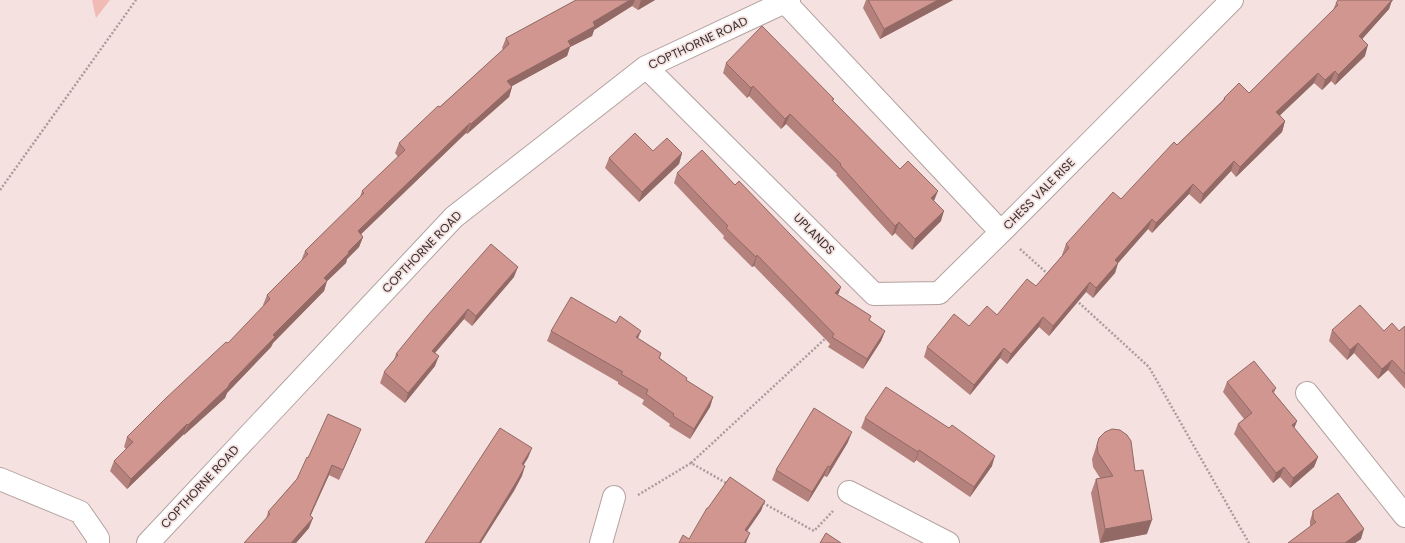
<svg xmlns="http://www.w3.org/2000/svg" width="1405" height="543" font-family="Poppins,sans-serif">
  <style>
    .green { fill: #f2bab4 }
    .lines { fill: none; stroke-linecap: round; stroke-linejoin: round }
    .minor-casing { stroke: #b3a2a0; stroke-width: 24 }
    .path { stroke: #ab9c9b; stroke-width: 2.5; stroke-dasharray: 2 2; stroke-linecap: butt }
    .minor { stroke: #fff; stroke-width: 22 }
    .wall { fill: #b4817c }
    .shaded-wall { fill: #926965 }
    .building { fill: #d19690; stroke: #926965 }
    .labels { text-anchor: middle; stroke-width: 3.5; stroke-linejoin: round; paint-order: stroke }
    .street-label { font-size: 12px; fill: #383030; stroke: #f5e2e0 }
  </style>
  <rect width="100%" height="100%" fill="#f5e2e0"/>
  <path class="green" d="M 92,0 L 110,0 L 96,18 Z"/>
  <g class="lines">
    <defs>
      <path id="minor" d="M 785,2 L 1001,232 L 1232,0
        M 646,67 L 874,294 L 939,293 L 1001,232
        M 1307,393 L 1405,516
        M 0,479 L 80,512 L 98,538 L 98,543
        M 849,492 L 948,543
        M 148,543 L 454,217 L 646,67 L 789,0
        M 601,543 L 614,497"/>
    </defs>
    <use href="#minor" class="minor-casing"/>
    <path class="path" d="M 0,190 L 136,0
      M 1020,249 L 1049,275
      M 1076,300 L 1149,367 L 1249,543
      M 691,463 L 827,337
      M 638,495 L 691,463 L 728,484
      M 763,503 L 814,531 L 833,511"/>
    <use href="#minor" class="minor"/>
  </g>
  <path class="wall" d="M 576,0 L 655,0 L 638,10 L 632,6 L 594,30 L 592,36 L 570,47 L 567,56 L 512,86 L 512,87 L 509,97 L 467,134 L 466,133 L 361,234 L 363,237 L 359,247 L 347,259 L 346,263 L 327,281 L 324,291 L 273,343 L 271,347 L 227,393 L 225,398 L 184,435 L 184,434 L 127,489 L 110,471 L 114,461 L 126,449 L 124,447 L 127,437 L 228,343 L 264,306 L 263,305 L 267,295 L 301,261 L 305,251 L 360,197 L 362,191 L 398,157 L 395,153 L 399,143 L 503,50 L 502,48 L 506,38 Z
    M 866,0 L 953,0 L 880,39 L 863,8 Z
    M 1336,3 L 1391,3 L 1389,9 L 1362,39 L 1365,56 L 1335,85 L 1331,81 L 1322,90 L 1314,83 L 1280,115 L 1285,121 L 1282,132 L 1236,177 L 1231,171 L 1200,204 L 1189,194 L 1152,233 L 1148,229 L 1118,263 L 1115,273 L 1093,298 L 1086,292 L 1049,336 L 1039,327 L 1007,364 L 1000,358 L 970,395 L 924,357 L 927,347 L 969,326 L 997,315 L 1036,286 L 1063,255 L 1062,255 L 1066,244 L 1121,199 L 1223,100 L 1224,98 L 1249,93 L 1333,10 Z
    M 726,63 L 834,99 L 833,101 L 900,169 L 934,201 L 941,221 L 912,250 L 895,233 L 892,236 L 836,175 L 837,174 L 786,124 L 781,129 L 749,96 L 747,98 L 723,73 Z
    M 653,151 L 682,153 L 679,164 L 639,202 L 605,168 L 609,158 Z
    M 677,173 L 735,185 L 841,287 L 838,295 L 871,316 L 869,321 L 885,331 L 881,341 L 863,369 L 828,347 L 830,344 L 754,266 L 752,267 L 723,238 L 724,236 L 674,183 Z
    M 514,277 L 472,326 L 464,319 L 435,353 L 435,366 L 405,403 L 380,383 L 384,372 L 394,360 L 396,354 Z
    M 1405,326 L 1405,389 L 1388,370 L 1378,379 L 1354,353 L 1347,360 L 1329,341 L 1332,330 L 1399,331 Z
    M 551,331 L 638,338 L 661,353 L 660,358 L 686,380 L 713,397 L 710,407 L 690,439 L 669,426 L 670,424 L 642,404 L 644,400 L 618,384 L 618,382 L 547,341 Z
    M 1227,382 L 1276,388 L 1274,393 L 1297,421 L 1294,428 L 1318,457 L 1314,467 L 1290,488 L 1280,477 L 1273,483 L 1234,434 L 1238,424 L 1244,419 L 1223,392 Z
    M 865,418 L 992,466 L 970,497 L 916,460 L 914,463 L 861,428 Z
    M 1099,438 L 1135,471 L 1147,534 L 1100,543 L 1091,493 L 1096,479 L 1100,478 L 1093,467 L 1092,459 Z
    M 357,439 L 339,480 L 329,475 L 310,516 L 309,528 L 296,543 L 244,543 L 266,519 L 268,512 L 297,479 L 308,458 Z
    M 848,442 L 827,477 L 824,476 L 808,502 L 772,480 L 776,470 Z
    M 1313,511 L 1361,539 L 1355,543 L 1288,543 L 1310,527 L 1310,521 Z"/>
  <path class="shaded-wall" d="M 630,0 L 635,0 L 632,6 L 594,30 L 592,36 L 570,47 L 567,56 L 503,91 L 507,81 L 593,22 Z
    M 641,0 L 655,0 L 638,10 Z
    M 938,0 L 953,0 L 880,39 L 884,29 Z
    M 1390,0 L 1393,0 L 1391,3 L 1389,9 L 1356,46 L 1359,36 Z
    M 1368,45 L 1365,56 L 1335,85 L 1338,75 Z
    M 1335,71 L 1331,81 L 1322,90 L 1325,80 Z
    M 1318,73 L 1314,83 L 1273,122 L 1276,112 Z
    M 753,86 L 749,96 L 747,98 L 751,88 Z
    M 512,87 L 509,97 L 467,134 L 471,124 Z
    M 790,114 L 786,124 L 781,129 L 785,119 Z
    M 1285,121 L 1282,132 L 1236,177 L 1240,167 Z
    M 470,123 L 466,133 L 354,241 L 358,231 Z
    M 682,153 L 679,164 L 639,202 L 642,192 Z
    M 1234,161 L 1231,171 L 1200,204 L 1203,194 Z
    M 1193,184 L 1189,194 L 1152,233 L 1156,223 Z
    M 938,191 L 934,201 L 931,198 Z
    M 944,211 L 941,221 L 912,250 L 915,239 Z
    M 1152,219 L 1148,229 L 1112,270 L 1115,260 Z
    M 899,222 L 895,233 L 892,236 L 895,226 Z
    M 363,237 L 359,247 L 347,259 L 346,263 L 320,288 L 324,278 L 348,252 Z
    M 757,255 L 754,266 L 752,267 L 756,257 Z
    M 1118,263 L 1115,273 L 1093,298 L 1096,288 Z
    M 518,267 L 514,277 L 472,326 L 476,316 Z
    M 327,281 L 324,291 L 273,343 L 271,347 L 227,393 L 225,398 L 184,435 L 188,425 L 230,383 L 273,335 Z
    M 1090,282 L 1086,292 L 1049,336 L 1053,326 Z
    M 841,287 L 837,297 L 835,293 Z
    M 468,309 L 464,319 L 428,361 L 432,351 Z
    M 1043,317 L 1039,327 L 1007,364 L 1011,354 Z
    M 641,331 L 637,341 L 636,337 Z
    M 885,331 L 881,341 L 863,369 L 867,359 Z
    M 1358,343 L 1354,353 L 1347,360 L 1350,350 Z
    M 1004,348 L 1000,358 L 970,395 L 974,385 Z
    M 439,356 L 435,366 L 405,403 L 408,393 Z
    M 1392,360 L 1388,370 L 1378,379 L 1382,369 Z
    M 713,397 L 710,407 L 690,439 L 694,429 Z
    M 1297,421 L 1293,431 L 1292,425 Z
    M 187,424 L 184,434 L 127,489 L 131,479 Z
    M 361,429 L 357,439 L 339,480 L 343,470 Z
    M 852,432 L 848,442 L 827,477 L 830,467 Z
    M 532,448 L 528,458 L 518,474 L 522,464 Z
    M 919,450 L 916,460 L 914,463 L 918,452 Z
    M 995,456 L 992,466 L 970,497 L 974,487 Z
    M 1318,457 L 1314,467 L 1290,488 L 1293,478 Z
    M 332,465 L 329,475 L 306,526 L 310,515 Z
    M 525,466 L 522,476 L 514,491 L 481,543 L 479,543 Z
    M 828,466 L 824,476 L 808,502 L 812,492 Z
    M 1284,467 L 1280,477 L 1273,483 L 1276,473 Z
    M 765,501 L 761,511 L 741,540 L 745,530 Z
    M 313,518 L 309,528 L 296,543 L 291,543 Z
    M 1152,520 L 1147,534 L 1100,543 L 1105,529 Z
    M 1364,529 L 1361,539 L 1355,543 L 1345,543 Z
    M 750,533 L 746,543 L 744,543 Z"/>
  <path class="building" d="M 576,0 L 630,0 L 593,22 L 595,26 L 568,41 L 571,46 L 507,81 L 512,87 L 471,124 L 470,123 L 358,231 L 363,237 L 348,252 L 349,253 L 324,278 L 327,281 L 273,335 L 275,337 L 230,383 L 228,387 L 188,425 L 187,424 L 131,479 L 114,461 L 133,442 L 127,437 L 165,399 L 226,342 L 228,343 L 270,299 L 267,295 L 308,254 L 305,251 L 364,193 L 362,191 L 405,150 L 399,143 L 438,106 L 440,107 L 509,44 L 506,38 Z
    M 868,0 L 938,0 L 884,29 Z
    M 1338,0 L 1392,0 L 1359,36 L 1368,45 L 1338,75 L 1335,71 L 1325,80 L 1318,73 L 1276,112 L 1285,121 L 1240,167 L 1234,161 L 1203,194 L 1193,184 L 1156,223 L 1152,219 L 1115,260 L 1118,263 L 1096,288 L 1090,282 L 1053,326 L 1043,317 L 1011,354 L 1004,348 L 974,385 L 927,347 L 954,314 L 969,326 L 987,306 L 997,315 L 1027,279 L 1036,286 L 1069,248 L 1066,244 L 1113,192 L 1121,199 L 1174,142 L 1177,145 L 1225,99 L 1224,98 L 1239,83 L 1249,93 L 1338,5 L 1336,3 Z
    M 762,26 L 834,99 L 832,100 L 900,169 L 908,161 L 938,191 L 931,198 L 944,211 L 915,239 L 899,222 L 895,226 L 840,165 L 841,164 L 790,114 L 785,119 L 753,86 L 751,88 L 726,63 Z
    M 635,133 L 653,151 L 667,138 L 682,153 L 642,192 L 609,158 Z
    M 702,150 L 735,185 L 739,181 L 841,287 L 835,293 L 871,316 L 869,320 L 885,331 L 867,359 L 832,337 L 834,334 L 757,255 L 756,257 L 726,228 L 728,226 L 677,173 Z
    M 491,244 L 518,267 L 476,316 L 468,309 L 432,351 L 439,356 L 408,393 L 384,372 L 398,355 L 396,354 L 428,315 Z
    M 571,297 L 616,323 L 620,316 L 641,331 L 636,337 L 661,353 L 659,358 L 687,378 L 686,380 L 713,397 L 694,429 L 673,416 L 674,414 L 646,394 L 648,390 L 621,374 L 623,372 L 551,331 Z
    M 1360,305 L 1384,331 L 1392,323 L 1399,331 L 1405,326 L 1405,374 L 1392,360 L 1382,369 L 1358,343 L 1350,350 L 1332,330 Z
    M 1254,361 L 1276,388 L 1272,391 L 1297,421 L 1292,425 L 1318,457 L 1293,478 L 1284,467 L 1276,473 L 1238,424 L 1252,413 L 1227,382 Z
    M 886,387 L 949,428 L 952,425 L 995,456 L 974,487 L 919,450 L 918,452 L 865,418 Z
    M 814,408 L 852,432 L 830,467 L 828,466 L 812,492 L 776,470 Z
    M 328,414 L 361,429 L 343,470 L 332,465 L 310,515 L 313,518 L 291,543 L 244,543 L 270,514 L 268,512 L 297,479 L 307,457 L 308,458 Z
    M 500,428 L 532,448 L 522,464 L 525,466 L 517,481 L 479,543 L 425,543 Z
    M 1112,429 L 1120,430 L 1127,435 L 1131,441 L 1135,471 L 1143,470 L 1152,520 L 1105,529 L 1096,479 L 1113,476 L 1098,453 L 1097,445 L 1099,438 L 1105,432 Z
    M 730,477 L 765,501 L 745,530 L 750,533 L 744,543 L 679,543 L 683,535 L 689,539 L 707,508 L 708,508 Z
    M 1338,493 L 1364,529 L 1345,543 L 1288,543 L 1316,522 L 1313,519 L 1313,511 Z
    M 826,533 L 841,543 L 820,543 Z"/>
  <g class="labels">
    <g class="street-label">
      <text transform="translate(698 43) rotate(-25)" y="4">COPTHORNE ROAD</text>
      <text transform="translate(1039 194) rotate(-45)" y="4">CHESS VALE RISE</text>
      <text transform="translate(814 234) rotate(45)" y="4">UPLANDS</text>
      <text transform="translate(422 252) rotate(-46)" y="4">COPTHORNE ROAD</text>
      <text transform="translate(200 487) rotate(-47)" y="4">COPTHORNE ROAD</text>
    </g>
  </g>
</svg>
